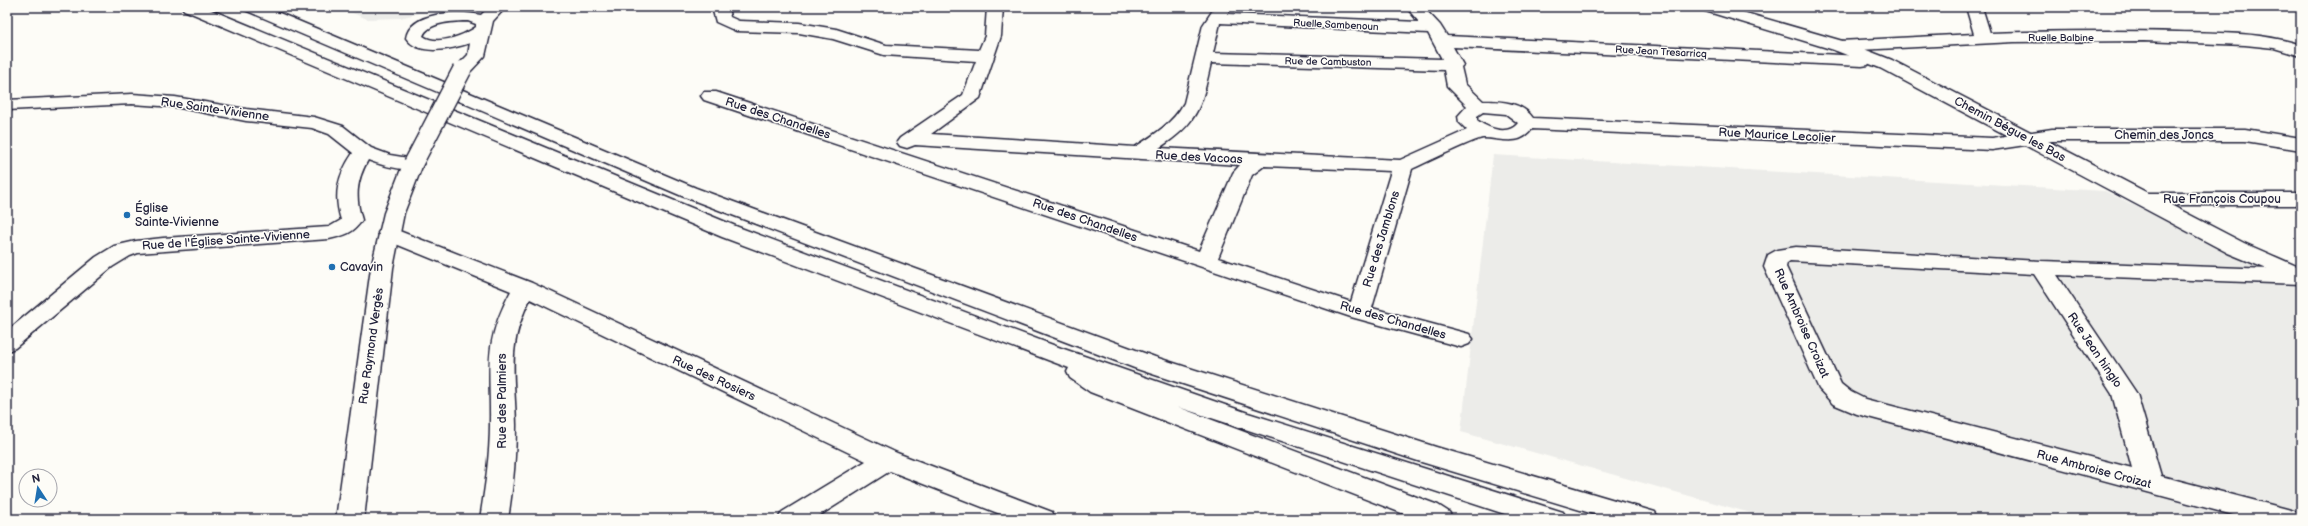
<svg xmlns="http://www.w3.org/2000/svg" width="2308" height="526" font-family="'Balsamiq Sans',sans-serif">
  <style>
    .built { fill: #ecece9 }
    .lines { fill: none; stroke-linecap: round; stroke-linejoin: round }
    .minor-casing { stroke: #22223b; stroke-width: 3 }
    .tertiary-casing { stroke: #22223b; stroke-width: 3 }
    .secondary-casing { stroke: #22223b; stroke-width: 3 }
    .trunk-casing { stroke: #22223b; stroke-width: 3 }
    .minor { fill: #fdfcf7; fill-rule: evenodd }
    .tertiary { fill: #fdfcf7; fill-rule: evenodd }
    .secondary { fill: #fdfcf7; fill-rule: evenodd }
    .trunk { fill: #fdfcf7; fill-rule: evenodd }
    .secondary-bridge-casing { stroke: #22223b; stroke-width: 21; stroke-linecap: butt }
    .secondary-bridge { stroke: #fdfcf7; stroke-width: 18 }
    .poi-dot { fill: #1f6fb2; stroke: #fdfcf7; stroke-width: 1.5 }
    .labels { text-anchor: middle; stroke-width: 3; stroke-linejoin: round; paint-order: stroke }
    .far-street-label { font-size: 10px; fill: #22223b; stroke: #fdfcf7 }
    .street-label { font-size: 12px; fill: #22223b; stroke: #fdfcf7 }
    .poi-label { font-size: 12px; fill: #22223b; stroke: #fdfcf7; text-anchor: start }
  </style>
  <rect width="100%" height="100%" fill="#fdfcf7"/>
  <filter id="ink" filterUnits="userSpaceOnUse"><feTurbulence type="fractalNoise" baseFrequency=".025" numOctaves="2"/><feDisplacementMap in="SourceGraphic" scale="8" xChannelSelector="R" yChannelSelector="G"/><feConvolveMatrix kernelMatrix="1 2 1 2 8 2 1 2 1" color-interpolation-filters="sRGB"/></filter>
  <g filter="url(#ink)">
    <path class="built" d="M 338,7 L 445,7 L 400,18 L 367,19 Z
      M 1493,155 L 2105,191 L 2224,250 L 2301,283 L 2301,519 L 1772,519 L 1461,432 Z"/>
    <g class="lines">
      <defs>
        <path id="minor" d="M 712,7 L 728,7 L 730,17 L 739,21 L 799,23 L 836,29 L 886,45 L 979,50 L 985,36 L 987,7 L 1003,7 L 1001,36 L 980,98 L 931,134 L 1135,147 C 1154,135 1173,123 1184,103 L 1203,25 L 1215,7 L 1231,7 L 1227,14 L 1419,22 L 1406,7 L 1423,7 L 1440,25 L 1447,36 L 1862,56 L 1868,57 L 1871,61 L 1868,65 L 1862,66 L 1453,47 L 1463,65 L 1461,67 L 1465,84 L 1483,101 C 1501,101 1522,102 1533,118 L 1992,138 L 2052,129 L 2245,129 L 2301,138 L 2301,150 L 2245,141 L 2052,141 L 1992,150 L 1532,129 C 1519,147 1501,138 1483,138 C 1476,138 1423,164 1412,169 L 1372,308 L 1469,334 L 1473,339 L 1469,344 L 1461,347 L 1351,317 L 704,100 L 701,96 L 704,92 L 716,92 L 1199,251 L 1233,173 L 1240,165 L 915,145 L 907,148 L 900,146 L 897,142 L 900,138 L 963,95 L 976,61 L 884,55 L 833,39 L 799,33 L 736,31 L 716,22 ZM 1220,23 L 1428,33 L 1442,59 L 1213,53 ZM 1211,63 L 1444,70 L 1447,86 L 1467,106 L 1458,116 L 1459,122 L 1467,130 L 1400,160 L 1159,148 C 1199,122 1201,107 1211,63 ZM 1483,112 L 1506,114 L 1518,123 C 1508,136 1488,129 1477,120 L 1477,116 ZM 1264,166 L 1391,171 L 1351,302 L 1218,258 L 1252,175 Z
          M 1966,7 L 1982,7 L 1990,33 C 2053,31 2115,30 2178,32 C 2219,33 2262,32 2301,45 L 2301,56 L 2274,48 L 2245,45 L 2144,41 L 2014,42 L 1840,51 L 1834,50 L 1832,46 L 1834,42 L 1840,41 L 1974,34 Z
          M 132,94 L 175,97 L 246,109 L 314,117 L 343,126 L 371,148 L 390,155 L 420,160 L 423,164 L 420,168 C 404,172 384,166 368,160 C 356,181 355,198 362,220 C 354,233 344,236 329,239 L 138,253 L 130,256 L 112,267 L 15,348 L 7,351 L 7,331 L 96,257 L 114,246 L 136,241 L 163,238 L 329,227 L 341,220 C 333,194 338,175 353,153 L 329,134 L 312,128 L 246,121 L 175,107 L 132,104 L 7,110 L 7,100 Z
          M 2144,193 L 2301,193 L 2301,205 L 2144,205 L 2137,203 L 2134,199 L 2137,195 Z
          M 389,227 L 532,283 L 897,453 L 1052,512 L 1056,519 L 1013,519 L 890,471 L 814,519 L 778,519 L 782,512 L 866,461 L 530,299 C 506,346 515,375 516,425 C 516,456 513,488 508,519 L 480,519 C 485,488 490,456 490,424 C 491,367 482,345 511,291 L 381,238 L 378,233 L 381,228 Z
          M 1796,247 L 2041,261 L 2301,270 L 2301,284 L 2057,275 L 2137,394 L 2161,476 L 2287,509 L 2297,512 L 2301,519 L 2248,519 L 1857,414 L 1833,404 L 1819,389 L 1764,267 L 1768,255 L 1777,250 ZM 1790,261 L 2034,274 L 2112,394 L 2132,468 L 1865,399 L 1851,392 L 1841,384 L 1786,267 L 1787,263 Z"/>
        <path id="tertiary" d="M 1700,7 L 1725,7 L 1846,42 L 1892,60 L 2244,243 L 2301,268 L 2301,283 L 2228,253 L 1880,68 L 1834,50 L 1702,10 Z"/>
        <path id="secondary" d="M 489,7 L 506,7 L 493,21 L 485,56 L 468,74 L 456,74 L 453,70 L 468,55 L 470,43 C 452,49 419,57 406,38 C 410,11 461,10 481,15 ZM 468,21 L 476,24 L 476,27 C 463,36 437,46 423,36 C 428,22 455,21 468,21 Z
          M 413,158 L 420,160 L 423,164 L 404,213 L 393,268 L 364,519 L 336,519 L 371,268 L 384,213 L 403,164 L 406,160 Z"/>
        <path id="trunk" d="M 182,7 L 204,7 L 738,227 L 1061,348 L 1248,413 L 1563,512 L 1567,519 L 1520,519 L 1178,407 L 1438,505 L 1449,512 L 1453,519 L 1417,519 L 1090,392 L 1070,378 L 1067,372 L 1069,368 L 722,237 L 184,10 Z
          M 243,7 L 265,7 L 696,188 L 1155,357 L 1436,447 L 1655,512 L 1659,519 L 1610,519 L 1418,461 L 1137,369 L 682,196 L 245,10 Z"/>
      </defs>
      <use href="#minor" class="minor-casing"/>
      <use href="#tertiary" class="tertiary-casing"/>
      <use href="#secondary" class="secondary-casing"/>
      <use href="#trunk" class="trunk-casing"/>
      <use href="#minor" class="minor"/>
      <use href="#tertiary" class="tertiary"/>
      <use href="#secondary" class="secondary"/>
      <use href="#trunk" class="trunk"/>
      <defs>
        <path id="secondary-bridge" d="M 413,164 L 462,70"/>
      </defs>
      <use href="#secondary-bridge" class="secondary-bridge-casing"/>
      <use href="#secondary-bridge" class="secondary-bridge"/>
    </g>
  </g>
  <g class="poi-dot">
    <circle cx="127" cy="215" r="4"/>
    <circle cx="332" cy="267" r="4"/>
  </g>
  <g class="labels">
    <g class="far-street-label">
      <text transform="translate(1336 24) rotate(3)" y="4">Ruelle Sambenoun</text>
      <text x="2061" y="41">Ruelle Balbine</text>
      <text transform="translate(1661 51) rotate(3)" y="4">Rue Jean Tresarricq</text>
      <text transform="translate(1328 61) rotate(1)" y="4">Rue de Cambuston</text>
    </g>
    <g class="street-label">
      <text transform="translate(215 109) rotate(8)" y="4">Rue Sainte-Vivienne</text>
      <text transform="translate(778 118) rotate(18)" y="4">Rue des Chandelles</text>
      <text transform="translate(2010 129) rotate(28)" y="4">Chemin Bégue les Bas</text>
      <text transform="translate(1777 135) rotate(3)" y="4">Rue Maurice Lecolier</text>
      <text x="2164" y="139">Chemin des Joncs</text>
      <text transform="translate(1199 157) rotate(3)" y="4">Rue des Vacoas</text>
      <text x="2222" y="203">Rue François Coupou</text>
      <text transform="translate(1085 220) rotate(19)" y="4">Rue des Chandelles</text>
      <text transform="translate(1381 239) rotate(-73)" y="4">Rue des Jamblons</text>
      <text transform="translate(226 240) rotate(-4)" y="4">Rue de l'Église Sainte-Vivienne</text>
      <text transform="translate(1393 320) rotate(16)" y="4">Rue des Chandelles</text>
      <text transform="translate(1802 323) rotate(66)" y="4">Rue Ambroise Croizat</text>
      <text transform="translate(371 346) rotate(-82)" y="4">Rue Raymond Vergès</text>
      <text transform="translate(2095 350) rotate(56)" y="4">Rue Jean hinglo</text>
      <text transform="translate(714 378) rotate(25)" y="4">Rue des Rosiers</text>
      <text transform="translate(502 401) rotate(-90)" y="4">Rue des Palmiers</text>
      <text transform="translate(2094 469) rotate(15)" y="4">Rue Ambroise Croizat</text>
    </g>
    <g class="poi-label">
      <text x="135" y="212">Église<tspan x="135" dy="14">Sainte-Vivienne</tspan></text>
      <text x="340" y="271">Cavavin</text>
    </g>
  </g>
  <rect width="2308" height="526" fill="none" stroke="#fdfcf7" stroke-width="24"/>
  <rect x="12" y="12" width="2284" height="502" fill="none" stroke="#22223b" stroke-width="1.5" filter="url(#ink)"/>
  <g transform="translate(38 488) rotate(348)"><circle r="19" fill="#fdfcf7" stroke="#a5a5ac"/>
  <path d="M0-3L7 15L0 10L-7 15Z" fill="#1f6fb2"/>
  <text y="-6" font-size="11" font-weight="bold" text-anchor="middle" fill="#22223b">N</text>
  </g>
</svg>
